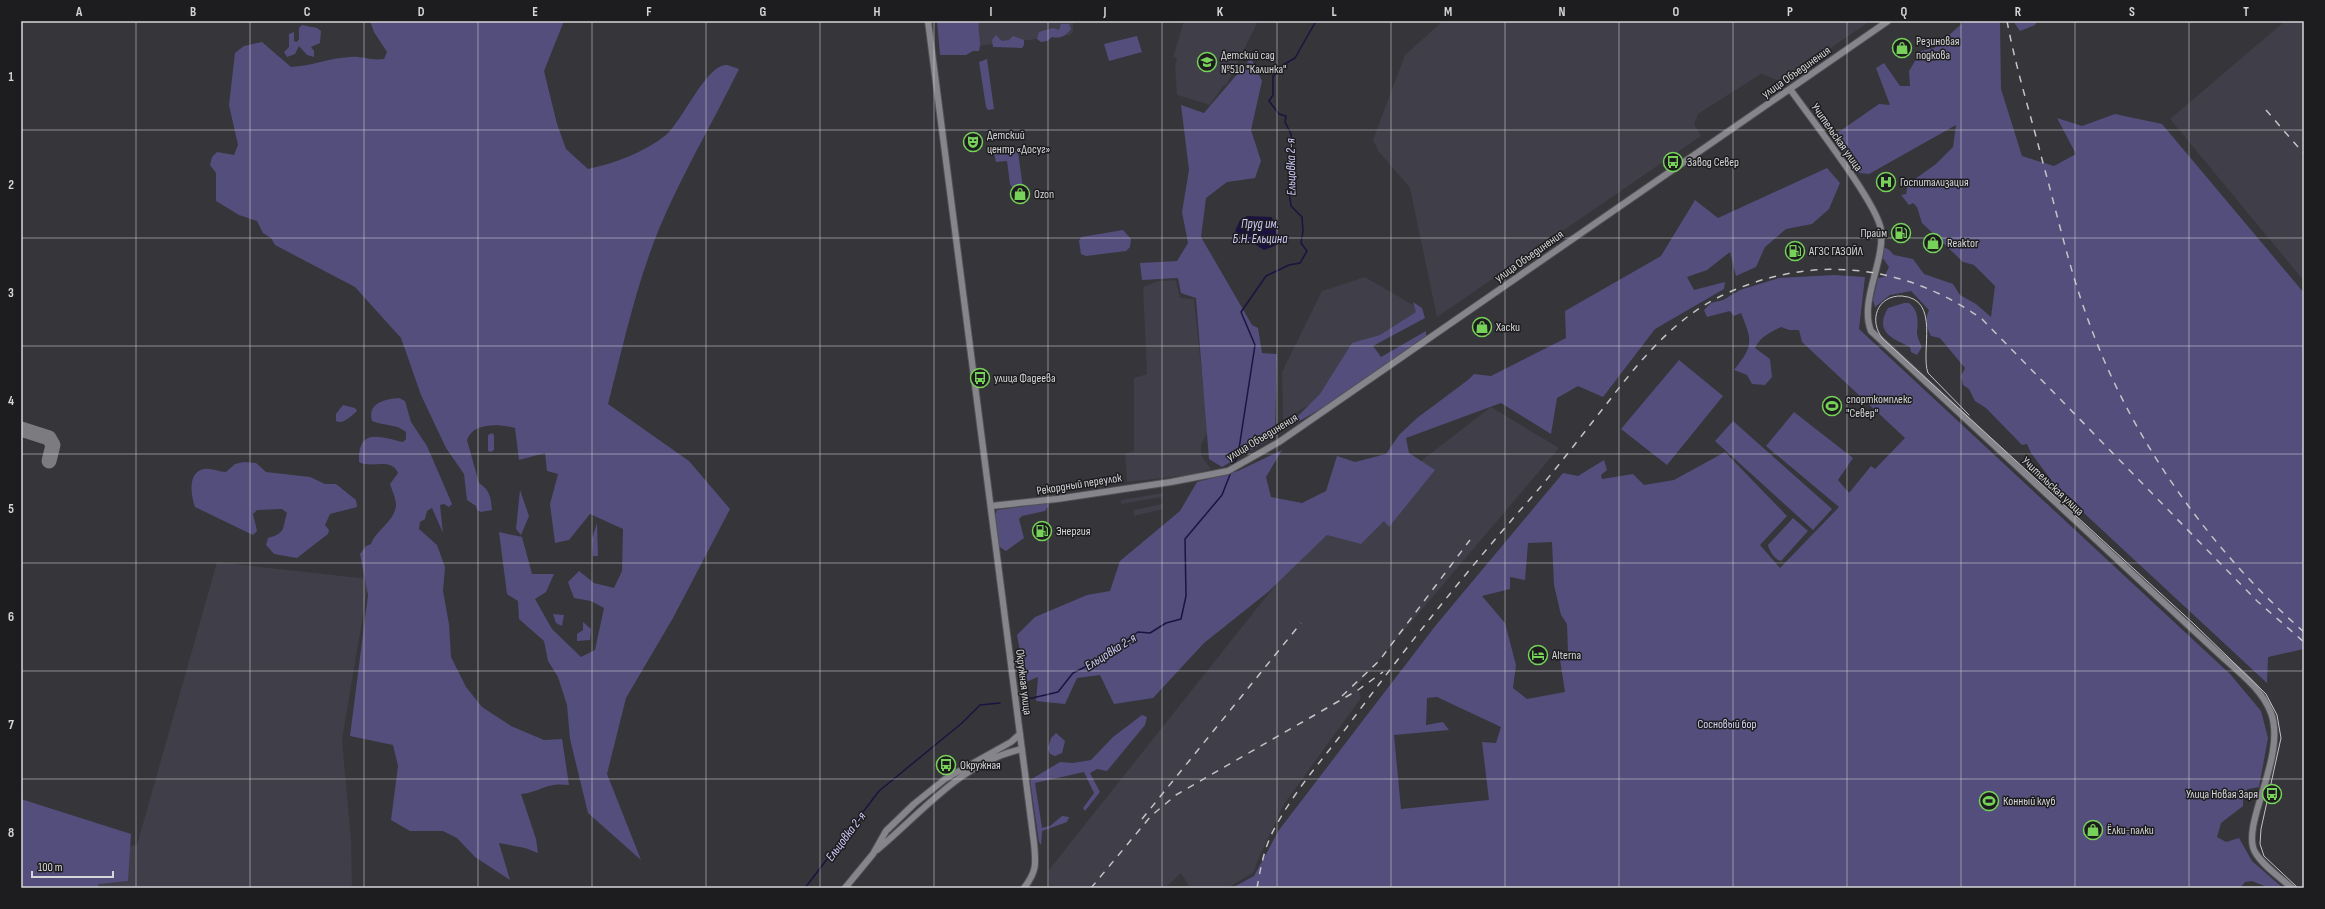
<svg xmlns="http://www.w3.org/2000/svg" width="2325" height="909" font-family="'Sofia Sans Condensed',sans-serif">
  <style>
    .built { fill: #3f3e49 }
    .green { fill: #544e7d; fill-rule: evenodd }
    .water { fill: #1d1340 }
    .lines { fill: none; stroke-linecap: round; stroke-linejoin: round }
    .stream { stroke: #1d1340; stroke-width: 1.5 }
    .taxiway { stroke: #7c7c80; stroke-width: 15 }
    .secondary-casing { stroke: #515155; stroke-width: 8 }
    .secondary { stroke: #86858b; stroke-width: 6 }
    .tram { stroke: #c4c4c7; stroke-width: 1 }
    .rail { stroke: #c4c4c7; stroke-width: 1.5; stroke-dasharray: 7 7; stroke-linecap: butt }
    .grid { fill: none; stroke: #d6d6d9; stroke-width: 1; stroke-opacity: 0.55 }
    .labels { text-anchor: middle; stroke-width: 3; stroke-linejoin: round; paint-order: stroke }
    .poi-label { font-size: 12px; fill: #d6d6d9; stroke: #1d1d1f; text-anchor: start }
    .street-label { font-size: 12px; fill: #d6d6d9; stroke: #1d1d1f }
    .park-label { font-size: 12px; fill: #d6d4f4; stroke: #1d1d1f }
    .water-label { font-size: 13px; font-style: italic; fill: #cecafa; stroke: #1d1d1f }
    .neatline { fill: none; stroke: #d6d6d9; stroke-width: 1.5 }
    .grid-label { font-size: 13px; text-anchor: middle; font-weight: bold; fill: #d6d6d9 }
  </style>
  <rect width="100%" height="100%" fill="#35353a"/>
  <path class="built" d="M 942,21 L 1073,21 L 1073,32 L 1070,35 L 953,49 Z
    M 1184,21 L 1258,21 L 1227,84 L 1223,86 L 1210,105 L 1177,95 L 1175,65 L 1177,58 L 1173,57 Z
    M 1443,21 L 1870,21 L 1782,82 L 1761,74 L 1698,114 L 1694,124 L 1701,136 L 1437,317 L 1410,188 L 1379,152 L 1373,140 L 1405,55 Z
    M 2285,21 L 2304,21 L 2304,281 L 2170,119 Z
    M 1365,277 L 1417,307 L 1419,314 L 1387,334 L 1354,344 L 1318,400 L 1283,420 L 1282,372 L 1322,291 Z
    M 1176,280 L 1180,298 L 1194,299 L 1208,431 L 1201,445 L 1201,455 L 1211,469 L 1190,475 L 1127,482 L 1125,454 L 1134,451 L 1134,378 L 1147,374 L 1143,287 L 1159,281 Z
    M 1491,407 L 1559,448 L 1357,686 L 1361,698 L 1284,804 L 1257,862 L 1254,872 L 1228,888 L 1190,888 L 1181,873 L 1165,888 L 1049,888 L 1048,871 L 1300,554 Z
    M 1163,493 L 1162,497 L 1121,504 L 1121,500 Z
    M 1163,504 L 1163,509 L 1134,516 L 1134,510 Z
    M 217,562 L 369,579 L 342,740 L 351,839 L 352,888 L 21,888 L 21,882 L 51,855 L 137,845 Z"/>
  <path class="green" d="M 370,21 L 564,21 L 544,71 L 557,124 L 566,149 L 588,169 C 616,163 643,153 666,135 C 682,122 707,63 727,65 C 731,66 736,68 739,69 C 713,122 682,174 659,229 C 636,285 623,346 608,404 L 689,461 L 730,509 L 673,618 L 626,698 L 607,774 L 641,860 L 588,813 L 570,739 L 567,705 L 558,677 L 548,661 L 544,641 L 519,619 L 518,601 L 507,594 L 499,532 L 522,537 L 532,574 L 554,574 L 546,592 L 535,599 L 552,629 L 581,657 L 595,650 L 604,608 L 591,601 L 574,598 L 568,582 L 579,571 L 594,583 L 614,588 L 622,571 L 623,529 L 590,514 L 569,540 L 555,543 L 550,504 L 558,474 L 547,471 L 545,453 L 519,460 L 515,428 C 500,424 473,422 467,440 L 479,483 C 490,490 491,498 492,510 L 481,512 L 477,510 L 476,506 L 467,500 L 464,474 L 446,448 L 421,395 L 401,338 L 355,287 L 275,245 L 271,238 L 263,233 L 257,221 L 239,215 L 216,201 L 216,173 L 210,165 L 212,157 L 217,152 L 234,155 L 238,145 L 229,105 L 235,53 L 244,46 L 262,42 L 291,67 C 311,66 330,58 350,57 C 363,56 370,61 384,59 L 387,52 L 374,32 Z
    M 937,21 L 979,21 C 977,32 982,40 979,51 L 973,51 L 966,55 L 940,55 Z
    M 1965,21 L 2000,21 L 2001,89 L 2022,156 L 2054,166 L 2076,154 L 2057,118 L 2082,126 L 2115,114 L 2162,124 L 2304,293 L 2304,649 L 2268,657 L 2267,683 L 2057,488 L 2031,453 L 2027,444 L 2022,445 L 1986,408 L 1975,401 L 1969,389 L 1963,385 L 1961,376 L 1965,368 L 1940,338 L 1931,336 C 1926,328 1925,318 1929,310 L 1911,291 L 1890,295 L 1875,307 L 1873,300 L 1878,278 L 1884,277 L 1889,267 L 1882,257 L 1882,247 L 1888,249 L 1894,255 L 1913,259 L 1924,274 L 1953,284 L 1960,295 L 1976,304 L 1991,317 L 1995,286 L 1974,265 L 1963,262 L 1922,223 L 1917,207 L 1913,203 L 1909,205 L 1901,195 L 1906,194 L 1908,184 L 1936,164 L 1953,147 L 1956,125 L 1869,174 L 1859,173 L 1833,136 L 1879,104 L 1890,105 L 1876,68 L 1884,63 L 1900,86 L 1910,86 L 1909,71 L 1921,51 L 1934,48 Z
    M 2013,21 L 2037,21 L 2035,25 L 2020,31 Z
    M 1061,24 L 1069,24 L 1071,29 C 1065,36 1061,39 1052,37 L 1047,41 L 1041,42 L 1037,39 L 1039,32 L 1053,28 L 1059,30 Z
    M 302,25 L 317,28 L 321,31 L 320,43 L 311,47 L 314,51 L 314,57 L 307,55 L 299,46 L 295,54 L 287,57 L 284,52 L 289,47 L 289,34 L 294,32 L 294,41 L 297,42 L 299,39 L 299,28 Z
    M 996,35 L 1002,41 L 1009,40 L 1013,36 L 1024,40 L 1024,45 L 1022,48 L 993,47 L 992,40 Z
    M 1137,36 L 1142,52 L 1109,61 L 1104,44 Z
    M 1251,58 L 1262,81 L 1251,130 L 1261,161 L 1255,178 L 1227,182 L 1206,198 L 1201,237 L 1252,325 L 1258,328 L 1262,353 L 1277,354 L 1275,436 L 1222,467 L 1209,459 L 1196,298 L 1181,293 L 1178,278 L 1142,280 L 1140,263 L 1177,261 L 1188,243 L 1182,212 L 1189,170 L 1181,105 L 1204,113 Z
    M 987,59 L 994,109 L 988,110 L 986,107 L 979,62 Z
    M 1016,150 L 1018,152 L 1023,188 L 1013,189 L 1010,184 L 1007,161 L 996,162 L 994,153 Z
    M 1827,168 L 1840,183 L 1829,209 L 1812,224 L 1786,229 L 1765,247 L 1756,267 L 1736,276 L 1730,252 L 1707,270 L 1687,277 L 1694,290 L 1725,282 L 1724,289 L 1655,329 L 1603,397 L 1578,386 L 1557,398 L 1551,434 L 1501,403 L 1406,438 L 1409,453 L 1435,470 L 1389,527 L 1384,521 L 1361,544 L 1327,535 L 1268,592 L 1204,643 L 1153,698 L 1114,704 L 1100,675 L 1077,678 L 1065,704 L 1036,701 L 1038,677 L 1026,682 L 1017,635 L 1035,617 L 1087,595 L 1110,591 L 1120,561 L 1180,511 L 1197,482 L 1238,471 L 1282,450 L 1266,477 L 1271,497 L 1302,503 L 1326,491 L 1337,456 L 1355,462 L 1386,454 L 1399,435 L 1417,418 L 1468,380 L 1474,374 L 1491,376 L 1566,338 L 1565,311 L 1661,256 L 1695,200 L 1718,218 Z
    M 1123,230 L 1131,239 L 1130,247 L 1126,251 L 1086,256 L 1081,254 L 1079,241 L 1081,237 Z
    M 1834,275 L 1865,277 L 1859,329 L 2230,674 L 2261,711 L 2268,738 L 2259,787 L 2248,789 L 2243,794 L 2243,806 L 2221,823 L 2217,837 L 2226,842 L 2239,838 L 2252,861 L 2283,888 L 2269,888 L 2252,881 L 2245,882 L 2240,888 L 1232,888 L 1254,876 L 1279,830 L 1436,625 L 1563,473 L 1578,476 L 1604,460 L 1607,470 L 1601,475 L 1602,479 L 1633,474 L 1644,485 L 1674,480 L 1725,452 L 1787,516 L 1760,545 L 1780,568 L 1839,507 L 1766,446 L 1794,412 L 1853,458 L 1838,480 L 1849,493 L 1871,466 L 1875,469 L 1905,438 L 1802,342 L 1799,330 L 1789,330 L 1781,327 C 1771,332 1760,337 1755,348 L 1770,359 L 1772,377 L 1765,385 L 1752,384 L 1747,375 L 1734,370 C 1753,346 1753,342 1741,313 L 1734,316 L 1730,311 L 1707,317 L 1704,310 L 1711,303 L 1723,300 L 1740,290 L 1779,278 ZM 1552,542 L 1554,585 L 1561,615 L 1567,624 L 1568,652 L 1559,653 L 1565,692 L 1527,699 L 1513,688 L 1516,665 L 1505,623 L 1482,596 L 1510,589 L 1510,577 L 1525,580 L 1528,543 ZM 1437,697 L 1501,727 L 1496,743 L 1482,742 L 1489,800 L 1401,809 L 1394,735 L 1449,730 L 1443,722 L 1426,725 L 1427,698 Z
    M 1413,302 L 1422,308 L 1425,318 L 1373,346 L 1381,357 L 1426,331 L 1426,336 L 1329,404 L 1284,430 L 1320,394 L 1352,343 L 1380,335 L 1416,312 Z
    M 1904,303 L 1909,303 C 1919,311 1918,321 1917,332 C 1917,337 1920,343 1922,347 L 1917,355 L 1911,352 L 1910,347 C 1892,338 1874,332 1888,308 Z
    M 1679,360 L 1723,396 L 1667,465 L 1621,429 Z
    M 399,398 L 405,401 L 411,422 L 427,446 L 452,504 L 449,507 L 444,504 L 440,505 L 443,533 L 432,508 L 427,511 L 425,519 L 420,522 L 419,529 L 437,545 L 445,567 L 443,591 L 449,624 L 451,657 L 466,687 L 482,707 L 511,726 L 544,740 L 562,739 L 569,785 C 546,782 541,792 521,794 L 536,839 L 538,853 L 525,848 L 499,843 L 510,880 L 475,857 L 457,838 L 443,831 L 410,831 L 391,820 L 398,766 L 393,745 L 350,736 L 368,595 L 360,554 L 366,546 L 371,544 C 376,530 395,521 396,505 C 396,499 392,490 390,484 L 398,473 C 391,457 371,469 359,462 C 358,428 378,436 403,442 L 406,439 L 406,432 C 397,424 384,426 372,421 C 367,403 385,399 399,398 Z
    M 343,405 L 355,408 L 357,411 C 351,416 343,425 336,421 L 336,414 Z
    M 1733,421 L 1832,509 L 1813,530 L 1715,441 Z
    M 492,433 L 494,435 L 494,450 L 491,452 L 488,451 L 488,435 Z
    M 244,462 L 256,463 L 266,472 L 310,477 L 325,484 L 336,484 L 356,500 L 357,507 L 330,514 L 325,525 L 329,530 L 328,534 L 297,558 L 274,554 L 266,545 L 268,538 C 286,533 282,529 287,513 L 282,509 L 257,510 L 253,514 L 257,531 L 253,535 L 195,507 C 191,496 187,472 204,469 C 211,468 220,472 226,472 L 235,464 Z
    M 520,490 L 529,516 L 521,535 L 516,529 Z
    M 1046,503 L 1049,505 L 1045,511 L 1022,516 L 1019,519 L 1024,538 L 1006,551 L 998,546 L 995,515 L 997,510 Z
    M 1793,518 L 1808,531 L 1781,561 C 1775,560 1769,551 1768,545 Z
    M 597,523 L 598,556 L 593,556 L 592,539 Z
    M 553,614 L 564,615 L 562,626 L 556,623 Z
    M 583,622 L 591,629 L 590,640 L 577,641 L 577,634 L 583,630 Z
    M 1142,715 L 1147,717 L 1145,725 L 1107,771 L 1097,769 L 1090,773 L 1100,792 L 1085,811 L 1083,808 L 1094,793 L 1084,772 L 1035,783 L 1042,828 L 1050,826 L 1062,816 L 1069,817 L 1067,822 L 1042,831 L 1041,845 L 1039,842 L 1030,780 L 1060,762 L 1073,763 L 1091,760 L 1113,737 Z
    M 1056,733 L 1065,741 L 1062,753 L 1055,756 L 1050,754 L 1048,748 L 1051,738 Z
    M 21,799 L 131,834 L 128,881 L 98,884 L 98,888 L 21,888 Z"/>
  <path class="water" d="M 1247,216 L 1272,217 L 1274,227 L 1281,239 L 1277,245 L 1264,250 L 1235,231 L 1240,220 Z"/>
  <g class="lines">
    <path class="stream" d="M 1234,464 L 1238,455 L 1255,345 L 1241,312 L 1266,276 L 1289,265 L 1300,263 L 1307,251 L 1301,243 L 1303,231 L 1302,217 L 1291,206 L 1289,192 L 1293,182 L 1288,167 L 1292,150 L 1291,134 L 1285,122 L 1286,116 L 1279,114 L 1269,101 L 1273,95 L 1273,76 L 1279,72 L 1283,65 L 1295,58 L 1316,21
      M 1028,699 L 1058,692 L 1073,673 L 1097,661 L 1138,632 L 1150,633 L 1166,623 L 1181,619 L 1186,596 L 1185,539 L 1222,495 L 1231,472
      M 805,888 L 879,791 L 962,723 L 980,705 L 1000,703"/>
    <path class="taxiway" d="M 21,429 L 49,438 L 53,445 L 49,461"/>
    <defs>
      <path id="secondary" d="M 928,21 L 1034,843 C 1036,864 1037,871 1024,888
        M 1790,89 C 1809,116 1878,204 1881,230 C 1885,262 1859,301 1871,331 L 2217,652 C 2236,670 2262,688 2271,713 C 2287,757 2240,825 2255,852 C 2263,866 2280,877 2292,888
        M 991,506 L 1057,499 L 1171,482 L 1228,471 L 1279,442 L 1888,21
        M 877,850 C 924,811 960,763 1022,749
        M 845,888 L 873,854 L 886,831 L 914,804 L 945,779 L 1011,742 L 1020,734"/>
    </defs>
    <use href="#secondary" class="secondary-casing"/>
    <use href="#secondary" class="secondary"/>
    <path class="tram" d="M 1969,415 L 1928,373 C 1920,351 1941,299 1902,296 C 1877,295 1868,321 1883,339 L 2195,625 L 2266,694 L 2277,715 L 2281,738 L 2261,829 L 2260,844 L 2264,856 L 2298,888"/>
    <path class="rail" d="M 2007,21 C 2016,69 2031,116 2043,163 C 2057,213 2068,264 2086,314 C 2128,435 2208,548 2304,632
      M 2266,110 L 2304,154
      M 1342,696 L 1379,661 L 1470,540
      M 1142,819 L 1301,623
      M 1091,888 L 1151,816 L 1176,795 L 1358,690 L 1383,672
      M 1257,888 C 1261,865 1265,844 1277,824 C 1296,789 1323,759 1347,727 C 1403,651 1461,578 1523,507 C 1552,475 1578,440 1605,406 C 1638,363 1672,320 1721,296 C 1810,253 1903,263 1982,319 L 2257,601 L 2304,642"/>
  </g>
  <path class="grid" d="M 136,21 L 136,888M 250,21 L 250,888M 364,21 L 364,888M 478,21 L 478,888M 592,21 L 592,888M 706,21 L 706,888M 820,21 L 820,888M 934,21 L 934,888M 1048,21 L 1048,888M 1162,21 L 1162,888M 1277,21 L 1277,888M 1391,21 L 1391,888M 1505,21 L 1505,888M 1619,21 L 1619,888M 1733,21 L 1733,888M 1847,21 L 1847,888M 1961,21 L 1961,888M 2075,21 L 2075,888M 2189,21 L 2189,888M 21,130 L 2304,130M 21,238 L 2304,238M 21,346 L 2304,346M 21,454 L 2304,454M 21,563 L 2304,563M 21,671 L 2304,671M 21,779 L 2304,779"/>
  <defs>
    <symbol id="shop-ring" viewBox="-11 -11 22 22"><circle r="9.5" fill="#1d1d1f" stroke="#77d259" stroke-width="1.5"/><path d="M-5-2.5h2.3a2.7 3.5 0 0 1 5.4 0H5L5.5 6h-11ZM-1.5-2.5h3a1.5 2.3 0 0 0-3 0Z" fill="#77d259"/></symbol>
    <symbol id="school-ring" viewBox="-11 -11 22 22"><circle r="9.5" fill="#1d1d1f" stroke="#77d259" stroke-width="1.5"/><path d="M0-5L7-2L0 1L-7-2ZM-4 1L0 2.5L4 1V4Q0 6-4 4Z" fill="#77d259"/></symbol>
    <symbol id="theatre-ring" viewBox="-11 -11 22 22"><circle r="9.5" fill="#1d1d1f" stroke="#77d259" stroke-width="1.5"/><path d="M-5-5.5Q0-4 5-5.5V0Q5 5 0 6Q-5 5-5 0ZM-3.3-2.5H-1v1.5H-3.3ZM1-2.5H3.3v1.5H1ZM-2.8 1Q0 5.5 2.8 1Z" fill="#77d259"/></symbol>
    <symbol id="bus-ring" viewBox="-11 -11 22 22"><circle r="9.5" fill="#1d1d1f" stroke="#77d259" stroke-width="1.5"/><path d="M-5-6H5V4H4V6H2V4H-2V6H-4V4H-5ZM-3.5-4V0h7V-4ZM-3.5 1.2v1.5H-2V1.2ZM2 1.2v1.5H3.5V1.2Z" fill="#77d259"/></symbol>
    <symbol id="hospital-ring" viewBox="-11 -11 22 22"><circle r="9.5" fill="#1d1d1f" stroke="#77d259" stroke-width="1.5"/><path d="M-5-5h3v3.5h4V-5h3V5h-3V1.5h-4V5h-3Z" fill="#77d259"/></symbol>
    <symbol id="fuel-ring" viewBox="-11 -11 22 22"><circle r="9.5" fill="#1d1d1f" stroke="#77d259" stroke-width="1.5"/><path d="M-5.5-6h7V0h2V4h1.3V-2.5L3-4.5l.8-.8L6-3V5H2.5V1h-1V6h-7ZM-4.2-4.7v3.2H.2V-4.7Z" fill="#77d259"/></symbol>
    <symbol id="stadium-ring" viewBox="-11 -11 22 22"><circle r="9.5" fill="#1d1d1f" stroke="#77d259" stroke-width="1.5"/><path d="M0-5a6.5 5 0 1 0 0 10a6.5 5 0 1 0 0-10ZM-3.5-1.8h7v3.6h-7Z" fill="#77d259"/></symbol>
    <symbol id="hotel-ring" viewBox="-11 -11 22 22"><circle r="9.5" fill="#1d1d1f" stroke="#77d259" stroke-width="1.5"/><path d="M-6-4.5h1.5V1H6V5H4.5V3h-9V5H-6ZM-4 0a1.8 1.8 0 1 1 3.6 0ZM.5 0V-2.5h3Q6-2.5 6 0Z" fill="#77d259"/></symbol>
  </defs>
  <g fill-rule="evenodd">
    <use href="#shop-ring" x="1891" y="37" width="22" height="22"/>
    <use href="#school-ring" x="1196" y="51" width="22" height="22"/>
    <use href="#theatre-ring" x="962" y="131" width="22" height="22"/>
    <use href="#bus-ring" x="1662" y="151" width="22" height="22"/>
    <use href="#hospital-ring" x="1875" y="171" width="22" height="22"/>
    <use href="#shop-ring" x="1009" y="183" width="22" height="22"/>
    <use href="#fuel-ring" x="1890" y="222" width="22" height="22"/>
    <use href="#shop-ring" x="1922" y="232" width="22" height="22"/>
    <use href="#fuel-ring" x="1784" y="240" width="22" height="22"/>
    <use href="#shop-ring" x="1471" y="316" width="22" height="22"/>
    <use href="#bus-ring" x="969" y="367" width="22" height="22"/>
    <use href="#stadium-ring" x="1821" y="395" width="22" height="22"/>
    <use href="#fuel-ring" x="1031" y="520" width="22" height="22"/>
    <use href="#hotel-ring" x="1527" y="644" width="22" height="22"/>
    <use href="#bus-ring" x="935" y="754" width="22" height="22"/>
    <use href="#bus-ring" x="2261" y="783" width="22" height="22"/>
    <use href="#stadium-ring" x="1978" y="790" width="22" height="22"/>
    <use href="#shop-ring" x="2082" y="819" width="22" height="22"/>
  </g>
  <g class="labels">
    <g class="poi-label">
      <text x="1916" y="45">Резиновая<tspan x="1916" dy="14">подкова</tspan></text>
      <text x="1221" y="59">Детский сад<tspan x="1221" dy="14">№510 "Калинка"</tspan></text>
      <text x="987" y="139">Детский<tspan x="987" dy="14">центр «Досуг»</tspan></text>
      <text x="1687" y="166">Завод Север</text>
      <text x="1900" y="186">Госпитализация</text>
      <text x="1034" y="198">Ozon</text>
      <text x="1887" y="237" text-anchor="end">Прайм</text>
      <text x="1947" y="247">Reaktor</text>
      <text x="1809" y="255">АГЗС ГАЗОЙЛ</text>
      <text x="1496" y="331">Хаски</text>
      <text x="994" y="382">улица Фадеева</text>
      <text x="1846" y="403">спорткомплекс<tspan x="1846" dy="14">"Север"</tspan></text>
      <text x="1056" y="535">Энергия</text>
      <text x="1552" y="659">Alterna</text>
      <text x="960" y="769">Окружная</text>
      <text x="2258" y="798" text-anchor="end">Улица Новая Заря</text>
      <text x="2003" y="805">Конный клуб</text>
      <text x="2107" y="834">Ёлки-палки</text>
    </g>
    <g class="street-label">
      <text transform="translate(1796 72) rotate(-35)" y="4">улица Объединения</text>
      <text transform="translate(1837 137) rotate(55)" y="4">Учительская улица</text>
      <text transform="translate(1529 256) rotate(-35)" y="4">улица Объединения</text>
      <text transform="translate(1262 437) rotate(-31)" y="4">улица Объединения</text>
      <text transform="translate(1079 484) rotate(-9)" y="4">Рекордный переулок</text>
      <text transform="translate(2053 486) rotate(43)" y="4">Учительская улица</text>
      <text transform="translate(1024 682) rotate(83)" y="4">Окружная улица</text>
    </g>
    <g class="park-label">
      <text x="1727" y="728">Сосновый бор</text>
    </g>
    <g class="water-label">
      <text transform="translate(1290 167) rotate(-91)" y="5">Ельцовка 2-я</text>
      <text x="1260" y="228">Пруд им.<tspan x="1260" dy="15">Б.Н. Ельцина</tspan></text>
      <text transform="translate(1110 651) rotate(-32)" y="5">Ельцовка 2-я</text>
      <text transform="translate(845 836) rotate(-53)" y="5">Ельцовка 2-я</text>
    </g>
  </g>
  <rect width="2325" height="909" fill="none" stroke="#1d1d1f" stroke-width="44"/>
  <path d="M32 871v6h81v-6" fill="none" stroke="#d6d6d9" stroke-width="2"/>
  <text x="38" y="871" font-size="12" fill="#d6d6d9" stroke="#1d1d1f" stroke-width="3" paint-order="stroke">100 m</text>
  <rect x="22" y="22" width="2281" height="865" class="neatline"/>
  <g class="grid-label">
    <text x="79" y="16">A</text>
    <text x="193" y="16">B</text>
    <text x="307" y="16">C</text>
    <text x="421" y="16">D</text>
    <text x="535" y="16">E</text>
    <text x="649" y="16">F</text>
    <text x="763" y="16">G</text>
    <text x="877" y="16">H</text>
    <text x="991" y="16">I</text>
    <text x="1105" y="16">J</text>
    <text x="1220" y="16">K</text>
    <text x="1334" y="16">L</text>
    <text x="1448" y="16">M</text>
    <text x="1562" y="16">N</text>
    <text x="1676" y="16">O</text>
    <text x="1790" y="16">P</text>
    <text x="1904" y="16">Q</text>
    <text x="2018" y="16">R</text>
    <text x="2132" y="16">S</text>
    <text x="2246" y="16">T</text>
    <text x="11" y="81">1</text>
    <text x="11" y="189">2</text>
    <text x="11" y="297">3</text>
    <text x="11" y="405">4</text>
    <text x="11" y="513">5</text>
    <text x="11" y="621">6</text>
    <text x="11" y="729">7</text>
    <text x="11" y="837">8</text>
  </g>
</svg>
